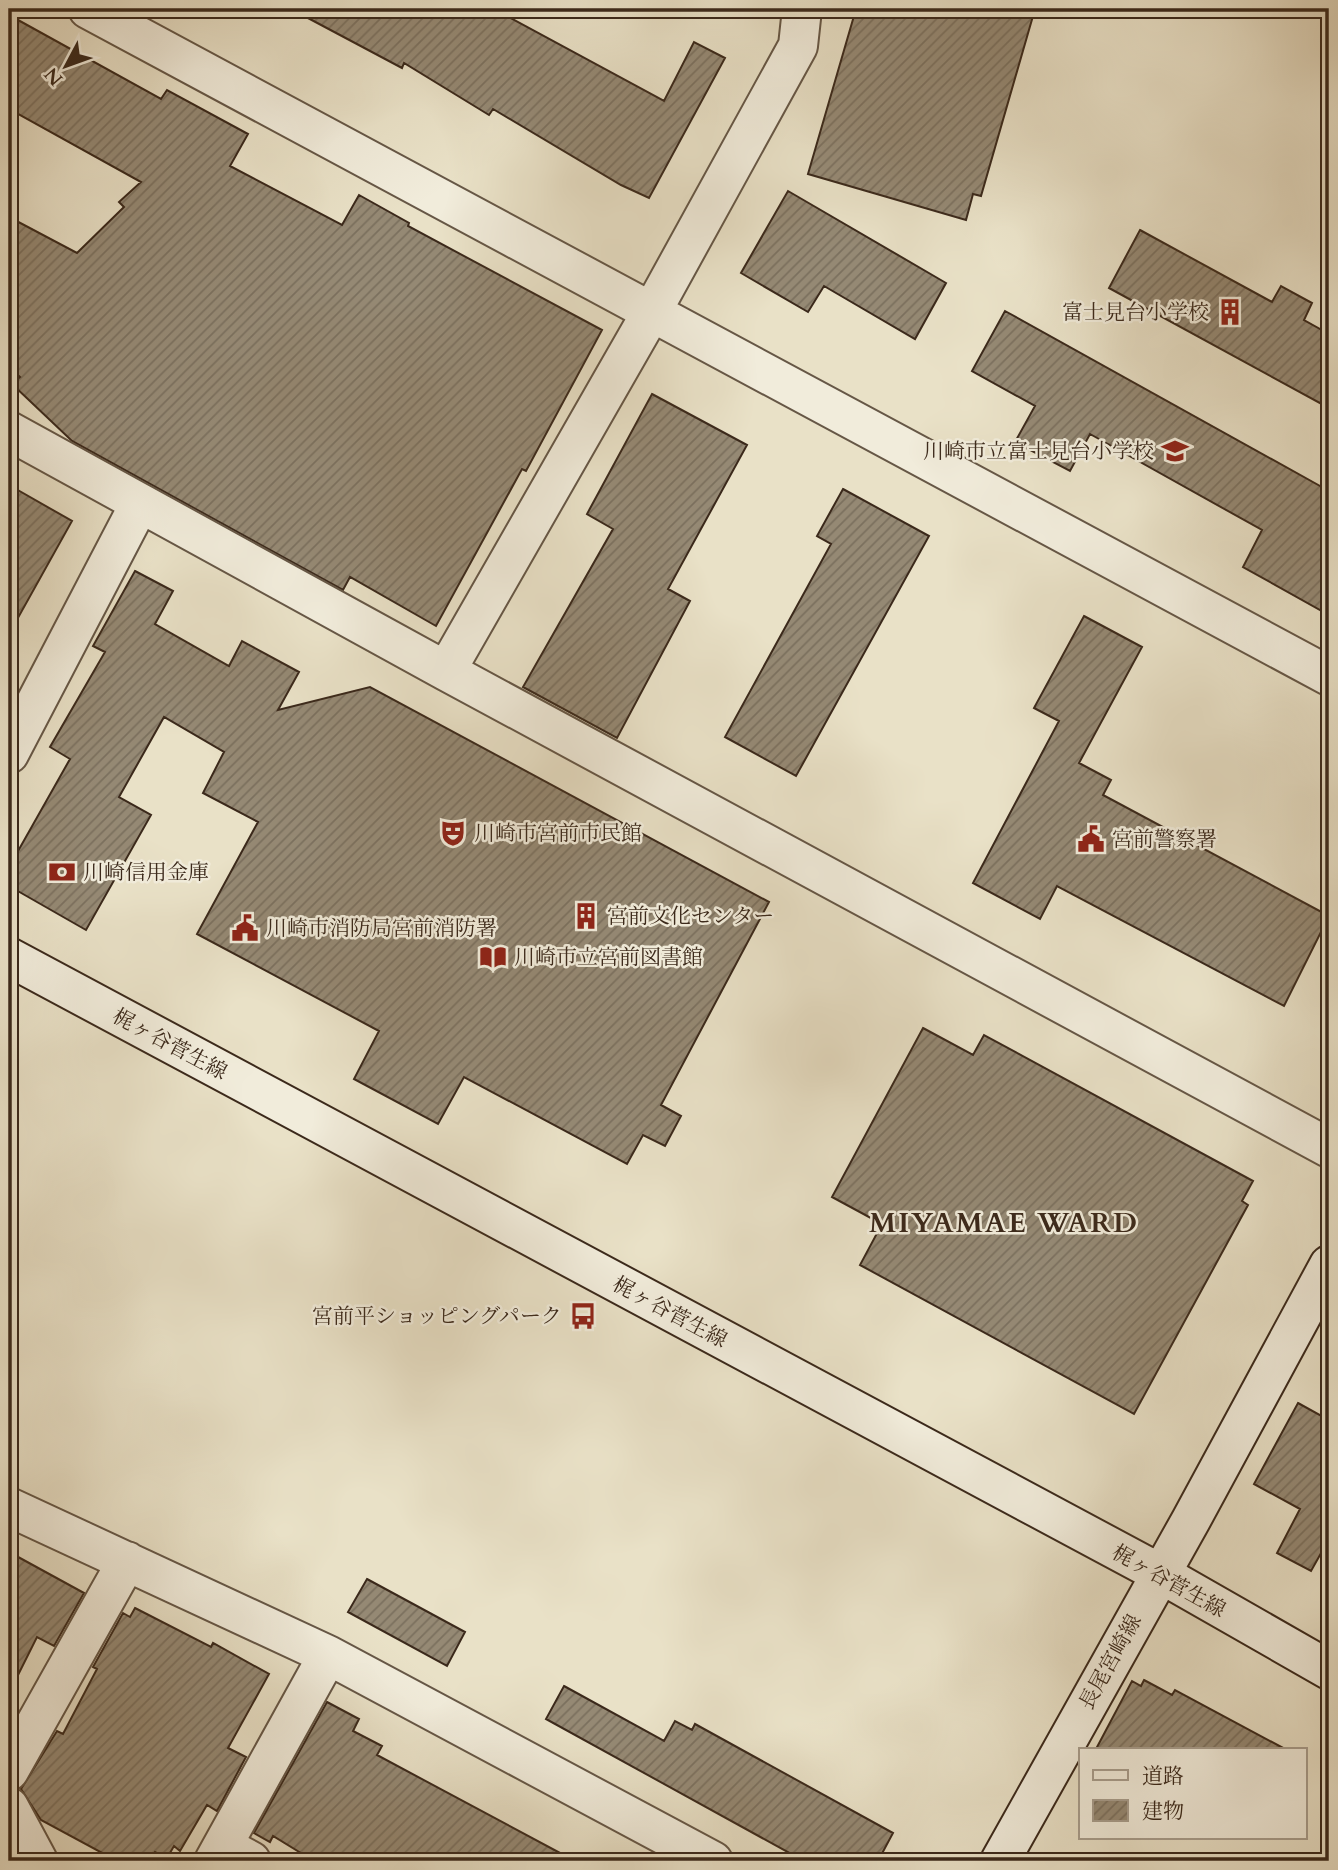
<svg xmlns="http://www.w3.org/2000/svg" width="1338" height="1870" font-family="Cardo,'Noto Serif JP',serif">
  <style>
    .building { fill: url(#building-hatch); stroke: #3b291b; stroke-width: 2 }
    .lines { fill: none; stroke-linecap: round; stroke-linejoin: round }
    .street-casing { stroke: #665746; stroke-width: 42 }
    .secondary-casing { stroke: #3b291b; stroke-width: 42 }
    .street { stroke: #f1ecdb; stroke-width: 38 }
    .secondary { stroke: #f1ecdb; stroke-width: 38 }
    .labels { text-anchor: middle; stroke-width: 5; stroke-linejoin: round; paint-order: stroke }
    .poi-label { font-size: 21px; fill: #3b291b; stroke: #f1ecdb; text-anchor: start }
    .street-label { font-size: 21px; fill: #3b291b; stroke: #f1ecdb }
    .district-label { font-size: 28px; font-weight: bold; letter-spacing: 2px; fill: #3b291b; stroke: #f1ecdb }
  </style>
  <defs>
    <pattern id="building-hatch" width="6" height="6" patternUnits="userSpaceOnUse" patternTransform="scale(1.75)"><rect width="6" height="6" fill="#958974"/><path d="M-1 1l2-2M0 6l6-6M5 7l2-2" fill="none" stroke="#7b705e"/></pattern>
  </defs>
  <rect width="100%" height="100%" fill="#e9e1c7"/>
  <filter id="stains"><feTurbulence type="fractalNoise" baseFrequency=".00286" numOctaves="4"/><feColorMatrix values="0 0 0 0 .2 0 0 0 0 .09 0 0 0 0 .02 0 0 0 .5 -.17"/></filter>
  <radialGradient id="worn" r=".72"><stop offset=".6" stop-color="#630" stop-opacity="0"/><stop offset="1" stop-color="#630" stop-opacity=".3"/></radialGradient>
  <path class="building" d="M 291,9 L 494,9 L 664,101 L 694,42 L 725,58 L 649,198 L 621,185 L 493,109 L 489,115 L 404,63 L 402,68 Z
    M 856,9 L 1035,9 L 981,196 L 973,194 L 966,220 L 808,174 Z
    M 9,15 L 161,99 L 167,90 L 248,134 L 230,166 L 342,225 L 359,195 L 409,223 L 408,226 L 602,330 L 526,471 L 522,469 L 436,626 L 350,577 L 343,590 L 72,441 L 12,384 L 20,377 L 9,367 L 9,217 L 77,253 L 124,207 L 119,202 L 141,182 L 9,109 Z
    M 788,191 L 946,283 L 915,339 L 824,286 L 808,312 L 741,273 Z
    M 1140,230 L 1272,302 L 1281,286 L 1312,303 L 1304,320 L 1329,334 L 1329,408 L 1109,288 Z
    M 1005,311 L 1329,491 L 1329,615 L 1243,567 L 1262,530 L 1090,434 L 1070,471 L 1015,442 L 1035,406 L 972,371 Z
    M 652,394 L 747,445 L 668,589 L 690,601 L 617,738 L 523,687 L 613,529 L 587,514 Z
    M 9,485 L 72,521 L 9,634 Z
    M 843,489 L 929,536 L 796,776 L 725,737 L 831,544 L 817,536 Z
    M 135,571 L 173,591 L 155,624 L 229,666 L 242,641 L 299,672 L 278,710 L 370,687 L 769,902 L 661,1105 L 681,1116 L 665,1146 L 643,1135 L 627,1164 L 464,1077 L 438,1124 L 354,1079 L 379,1031 L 197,934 L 258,822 L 203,793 L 224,752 L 164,717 L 119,797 L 151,815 L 86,930 L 9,886 L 9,867 L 70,759 L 50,747 L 105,652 L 93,646 Z
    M 1084,616 L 1142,647 L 1079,763 L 1111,780 L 1103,795 L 1329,916 L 1284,1006 L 1057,886 L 1040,919 L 973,883 L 1059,721 L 1034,708 Z
    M 923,1028 L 973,1055 L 984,1035 L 1253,1181 L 1242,1201 L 1248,1205 L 1134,1414 L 860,1265 L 882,1224 L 832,1197 Z
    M 1298,1403 L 1329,1420 L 1329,1539 L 1311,1571 L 1277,1553 L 1300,1509 L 1254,1484 Z
    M 9,1552 L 84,1593 L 54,1646 L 37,1637 L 9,1693 Z
    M 367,1579 L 465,1632 L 447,1666 L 348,1612 Z
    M 135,1608 L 211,1647 L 213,1643 L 269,1674 L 228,1748 L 246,1757 L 217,1811 L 207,1805 L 180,1851 L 174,1846 L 167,1858 L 155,1852 L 149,1861 L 117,1861 L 41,1820 L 21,1789 L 57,1731 L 63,1734 L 97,1669 L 93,1667 L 123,1613 L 130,1617 Z
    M 1144,1680 L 1172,1695 L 1175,1690 L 1285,1749 L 1096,1749 L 1132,1681 L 1141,1686 Z
    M 564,1686 L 664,1741 L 675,1721 L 692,1730 L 695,1724 L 893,1833 L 878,1861 L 804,1861 L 546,1719 Z
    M 327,1702 L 359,1719 L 353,1731 L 382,1746 L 377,1755 L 575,1861 L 314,1861 L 273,1836 L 270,1842 L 254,1833 Z
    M 9,1705 L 18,1710 L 9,1727 Z"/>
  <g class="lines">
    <defs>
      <path id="street" d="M 88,9 L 1329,676
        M 9,431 L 446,671 L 1329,1148
        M 446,671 L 651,313 L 798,46 L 802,9
        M 9,754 L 140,503
        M 9,1507 L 328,1655 L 713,1861
        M 9,1771 L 127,1561
        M 9,1807 L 38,1861
        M 223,1846 L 251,1861
        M 214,1861 L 328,1655"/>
      <path id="secondary" d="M 9,957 L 1161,1574 L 1329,1670
        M 1000,1861 L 1191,1520 L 1329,1265"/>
    </defs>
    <use href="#street" class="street-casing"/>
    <use href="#secondary" class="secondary-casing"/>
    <use href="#street" class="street"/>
    <use href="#secondary" class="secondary"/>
  </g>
  <defs>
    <symbol id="building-bare" viewBox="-9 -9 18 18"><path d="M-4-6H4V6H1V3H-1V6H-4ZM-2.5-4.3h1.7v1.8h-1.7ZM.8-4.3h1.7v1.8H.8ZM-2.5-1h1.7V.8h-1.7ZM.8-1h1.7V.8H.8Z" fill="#8f2418" stroke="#f1ecdb" stroke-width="2.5" paint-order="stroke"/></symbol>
    <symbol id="school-bare" viewBox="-9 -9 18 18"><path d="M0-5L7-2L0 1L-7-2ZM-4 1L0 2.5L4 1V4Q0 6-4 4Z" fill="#8f2418" stroke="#f1ecdb" stroke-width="2.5" paint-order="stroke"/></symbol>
    <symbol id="theatre-bare" viewBox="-9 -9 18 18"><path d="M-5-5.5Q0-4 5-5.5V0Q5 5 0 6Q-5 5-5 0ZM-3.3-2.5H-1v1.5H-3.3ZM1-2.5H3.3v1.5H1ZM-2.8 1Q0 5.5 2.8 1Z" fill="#8f2418" stroke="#f1ecdb" stroke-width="2.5" paint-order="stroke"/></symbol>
    <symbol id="civic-bare" viewBox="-9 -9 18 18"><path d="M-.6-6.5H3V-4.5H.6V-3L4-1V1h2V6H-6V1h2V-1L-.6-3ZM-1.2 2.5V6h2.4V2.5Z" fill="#8f2418" stroke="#f1ecdb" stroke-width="2.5" paint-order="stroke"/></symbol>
    <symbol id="bank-bare" viewBox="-9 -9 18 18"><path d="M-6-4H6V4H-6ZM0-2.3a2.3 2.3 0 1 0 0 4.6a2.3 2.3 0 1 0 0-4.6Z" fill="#8f2418" stroke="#f1ecdb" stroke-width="2.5" paint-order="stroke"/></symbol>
    <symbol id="library-bare" viewBox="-9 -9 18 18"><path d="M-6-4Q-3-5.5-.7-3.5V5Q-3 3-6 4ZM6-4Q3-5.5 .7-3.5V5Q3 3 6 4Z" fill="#8f2418" stroke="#f1ecdb" stroke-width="2.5" paint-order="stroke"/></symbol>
    <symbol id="bus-bare" viewBox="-9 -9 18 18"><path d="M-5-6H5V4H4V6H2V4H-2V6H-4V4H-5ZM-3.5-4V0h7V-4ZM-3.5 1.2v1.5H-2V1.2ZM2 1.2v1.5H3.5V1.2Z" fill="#8f2418" stroke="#f1ecdb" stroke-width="2.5" paint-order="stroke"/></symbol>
  </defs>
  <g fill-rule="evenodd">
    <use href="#building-bare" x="1211" y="293" width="38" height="38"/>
    <use href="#school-bare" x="1156" y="432" width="38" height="38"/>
    <use href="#theatre-bare" x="434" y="814" width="38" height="38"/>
    <use href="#civic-bare" x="1072" y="820" width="38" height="38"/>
    <use href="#bank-bare" x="43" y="853" width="38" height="38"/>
    <use href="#building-bare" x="567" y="897" width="38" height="38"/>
    <use href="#civic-bare" x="226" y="909" width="38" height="38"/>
    <use href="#library-bare" x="474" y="938" width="38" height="38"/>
    <use href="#bus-bare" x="564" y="1297" width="38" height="38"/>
  </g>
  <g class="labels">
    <g class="poi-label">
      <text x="1209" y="319" text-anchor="end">富士見台小学校</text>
      <text x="1154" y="458" text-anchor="end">川崎市立富士見台小学校</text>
      <text x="474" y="840">川崎市宮前市民館</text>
      <text x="1112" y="846">宮前警察署</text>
      <text x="83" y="879">川崎信用金庫</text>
      <text x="607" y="923">宮前文化センター</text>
      <text x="266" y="935">川崎市消防局宮前消防署</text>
      <text x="514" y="964">川崎市立宮前図書館</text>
      <text x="562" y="1323" text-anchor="end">宮前平ショッピングパーク</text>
    </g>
    <g class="street-label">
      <text transform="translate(170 1044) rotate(28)" y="7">梶ヶ谷菅生線</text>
      <text transform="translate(670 1312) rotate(28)" y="7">梶ヶ谷菅生線</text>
      <text transform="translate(1169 1581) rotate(29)" y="7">梶ヶ谷菅生線</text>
      <text transform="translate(1110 1662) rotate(-61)" y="7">長尾宮崎線</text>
    </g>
    <g class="district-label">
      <text x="1004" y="1232">MIYAMAE WARD</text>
    </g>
  </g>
  <rect width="1338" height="1870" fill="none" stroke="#e9e1c7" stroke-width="35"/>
  <rect x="10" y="10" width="1317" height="1849" fill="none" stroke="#3b291b" stroke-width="3.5"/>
  <rect x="18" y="18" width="1303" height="1835" fill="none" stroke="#3b291b" stroke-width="2"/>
  <rect x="1079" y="1748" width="228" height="91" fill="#f1ecdb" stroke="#a89e8e" stroke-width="2"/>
  <rect x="1093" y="1770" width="35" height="10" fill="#f1ecdb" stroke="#a89e8e" stroke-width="2"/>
  <text x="1142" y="1783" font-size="21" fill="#3b291b">道路</text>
  <rect x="1093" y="1800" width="35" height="21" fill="url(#building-hatch)" stroke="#a89e8e" stroke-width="2"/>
  <text x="1142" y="1818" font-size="21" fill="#3b291b">建物</text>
  <g transform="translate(66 66) rotate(229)" stroke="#f1ecdb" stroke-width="5" paint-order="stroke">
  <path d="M0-5L12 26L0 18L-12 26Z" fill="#3b291b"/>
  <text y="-10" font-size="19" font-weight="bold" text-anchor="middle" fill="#3b291b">N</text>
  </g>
  <rect width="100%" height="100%" filter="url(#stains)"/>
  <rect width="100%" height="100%" fill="url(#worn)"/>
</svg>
